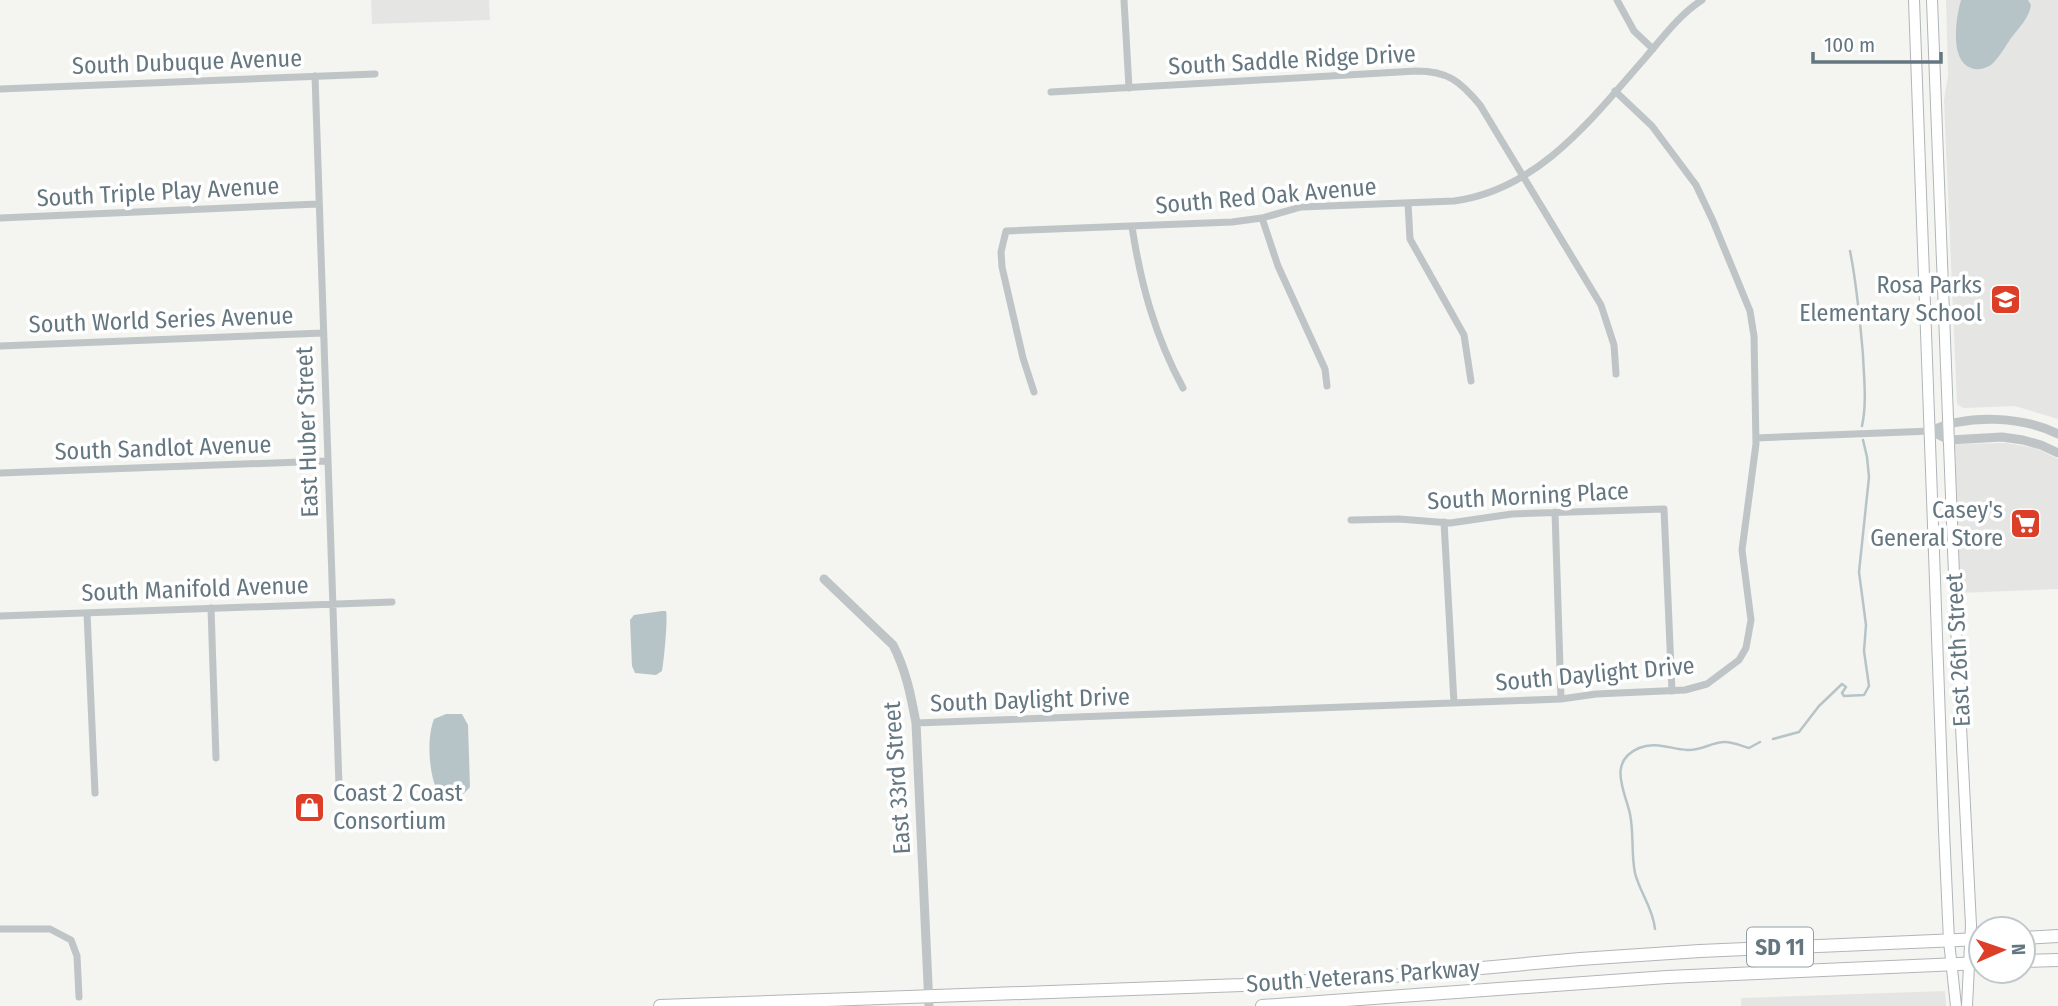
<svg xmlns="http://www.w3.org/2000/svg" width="2058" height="1006" font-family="'Fira Sans Condensed',sans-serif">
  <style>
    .built { fill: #e5e5e4 }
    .water { fill: #b7c4c7 }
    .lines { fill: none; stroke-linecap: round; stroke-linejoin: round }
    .stream { stroke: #b7c4c7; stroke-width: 2.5 }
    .secondary-casing { stroke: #afb6b9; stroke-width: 12 }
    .trunk-casing { stroke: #b2b6b8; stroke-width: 14 }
    .minor { stroke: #bfc4c6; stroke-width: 7 }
    .tertiary { stroke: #bfc4c6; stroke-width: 9 }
    .secondary { stroke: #fff; stroke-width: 10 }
    .trunk { stroke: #fff; stroke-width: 12 }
    .labels { text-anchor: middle; stroke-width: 7; stroke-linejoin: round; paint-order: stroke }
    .shield { fill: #fff; stroke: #92a0a6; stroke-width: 2 }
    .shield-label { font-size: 23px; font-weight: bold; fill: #647780 }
    .street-label { font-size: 24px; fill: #647780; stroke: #fff }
    .poi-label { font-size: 24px; fill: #647780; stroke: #fff; text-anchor: end }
  </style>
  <rect width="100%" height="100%" fill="#f4f4f0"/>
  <path class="built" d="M 371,0 L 489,0 L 490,20 L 372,24 Z
    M 1946,0 L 2058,0 L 2058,419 L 2015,406 L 1963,408 L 1957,404 L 1944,100 L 1948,75 Z
    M 2006,443 L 2036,448 L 2058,459 L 2058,589 L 1959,593 L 1955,444 Z
    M 1945,991 L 1946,1006 L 1741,1006 L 1741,998 Z"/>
  <path class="water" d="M 1961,0 L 2028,0 L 2031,5 C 2029,18 2019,28 2011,38 C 2005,47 1999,58 1991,65 C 1986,68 1980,70 1975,69 C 1948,65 1956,17 1961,0 Z
    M 662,611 L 666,611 C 668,618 664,661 662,671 L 656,675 L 635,673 L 632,666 L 630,620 L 634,615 Z
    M 446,714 L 462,714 L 468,725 L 470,787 C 461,798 452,802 439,795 C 429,776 426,740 434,719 Z"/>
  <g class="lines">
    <path class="stream" d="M 1850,251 C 1857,285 1860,320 1863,355 C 1864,379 1867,403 1862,426
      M 1773,739 L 1799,732 L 1819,706 L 1842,684 L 1846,687 L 1842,693 L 1844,696 L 1864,695 L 1869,686 L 1864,651 L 1866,625 L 1859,572 L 1869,477 L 1867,457 L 1863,440
      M 1655,929 C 1653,908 1640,893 1635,873 C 1631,854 1634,833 1630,814 C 1625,791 1607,762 1639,748 C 1655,741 1671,749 1687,750 C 1701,751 1710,743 1723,742 C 1732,741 1741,746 1749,748 L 1760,742"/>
    <defs>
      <path id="secondary" d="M 1914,0 L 1944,830 L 1949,941 L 1956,1006
        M 1932,0 L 1956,627 L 1971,925 L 1967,1006"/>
      <path id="trunk" d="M 2023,938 L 2058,936
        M 2023,961 L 2058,960
        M 660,1006 L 1242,985 L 1393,976 L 1580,959 L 1700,951 L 1981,939
        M 1262,1006 L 1667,977 L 1981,963"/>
    </defs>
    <use href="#secondary" class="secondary-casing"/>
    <use href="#trunk" class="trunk-casing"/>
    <path class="minor" d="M 1124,0 L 1129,88
      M 1617,0 L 1634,31 L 1653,49
      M 315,76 L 339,786
      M 0,89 L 375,74
      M 1051,92 L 1416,71 C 1448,71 1460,81 1480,105 L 1601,305 L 1614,345 L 1616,374
      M 1408,203 L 1410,239 L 1464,335 L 1471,381
      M 0,218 L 318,204
      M 1262,218 L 1278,266 L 1325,369 L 1327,386
      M 1132,227 C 1141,285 1155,336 1183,388
      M 0,346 L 323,333
      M 1034,392 L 1023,358 L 1002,267 L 1001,252 L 1006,231 L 1232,222 L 1262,218 L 1301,207 L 1454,201 C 1539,190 1593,117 1646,57 C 1663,37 1680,14 1702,0
      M 1756,438 L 1931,431
      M 0,473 L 327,461
      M 1555,512 L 1561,699
      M 1351,520 L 1399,519 L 1450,523 L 1512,514 L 1664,509 L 1672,691
      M 1444,522 L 1454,703
      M 211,608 L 216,758
      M 87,613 L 95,793
      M 0,616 L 392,602
      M 916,723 L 1561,699 L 1596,694 L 1685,690 L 1707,684 L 1739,660 L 1746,648 L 1751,620 L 1742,550 L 1756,444 L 1754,336 L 1750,311 L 1713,221 L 1696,185 L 1652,126 L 1615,91
      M 0,929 L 50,929 L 71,940 L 77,956 L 79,997"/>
    <path class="tertiary" d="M 1931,431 L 1949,440 L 2002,437 L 2023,440 L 2041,445 L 2058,453
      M 1931,431 C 1967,414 2022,416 2058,434
      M 824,579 L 893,645 C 906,670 911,696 916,723 L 929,1006"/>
    <use href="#secondary" class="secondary"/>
    <use href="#trunk" class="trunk"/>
  </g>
  <defs>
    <symbol id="school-square" viewBox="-11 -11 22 22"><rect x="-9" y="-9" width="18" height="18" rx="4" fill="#dc3e28" stroke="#fff"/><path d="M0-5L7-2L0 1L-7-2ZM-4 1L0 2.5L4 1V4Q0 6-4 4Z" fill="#fff"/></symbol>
    <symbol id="supermarket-square" viewBox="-11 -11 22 22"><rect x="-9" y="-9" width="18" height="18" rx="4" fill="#dc3e28" stroke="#fff"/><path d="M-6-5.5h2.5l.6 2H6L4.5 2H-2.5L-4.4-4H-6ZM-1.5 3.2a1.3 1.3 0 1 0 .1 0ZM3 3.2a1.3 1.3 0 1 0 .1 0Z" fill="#fff"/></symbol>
    <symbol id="shop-square" viewBox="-11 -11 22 22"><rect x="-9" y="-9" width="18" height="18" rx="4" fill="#dc3e28" stroke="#fff"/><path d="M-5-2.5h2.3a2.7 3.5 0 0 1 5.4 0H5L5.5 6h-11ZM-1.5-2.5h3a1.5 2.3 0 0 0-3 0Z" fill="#fff"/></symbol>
  </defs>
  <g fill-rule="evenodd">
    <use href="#school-square" x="1988" y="282" width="35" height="35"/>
    <use href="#supermarket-square" x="2008" y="506" width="35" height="35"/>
    <use href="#shop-square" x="292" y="790" width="35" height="35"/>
  </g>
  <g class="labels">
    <rect class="shield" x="1747" y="927.5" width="66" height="39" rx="5"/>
    <g class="shield-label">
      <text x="1780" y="955">SD 11</text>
    </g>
    <g class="street-label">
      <text transform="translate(1292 60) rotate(-3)" y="8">South Saddle Ridge Drive</text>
      <text transform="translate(187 62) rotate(-2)" y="8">South Dubuque Avenue</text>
      <text transform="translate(158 192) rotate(-3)" y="8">South Triple Play Avenue</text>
      <text transform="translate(1266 196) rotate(-5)" y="8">South Red Oak Avenue</text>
      <text transform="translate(161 320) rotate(-2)" y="8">South World Series Avenue</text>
      <text transform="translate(307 432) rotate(-92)" y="8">East Huber Street</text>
      <text transform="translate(163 448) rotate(-2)" y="8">South Sandlot Avenue</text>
      <text transform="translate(1528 496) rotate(-3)" y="8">South Morning Place</text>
      <text transform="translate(195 589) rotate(-2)" y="8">South Manifold Avenue</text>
      <text transform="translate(1958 650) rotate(-93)" y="8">East 26th Street</text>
      <text transform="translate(1595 674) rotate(-5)" y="8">South Daylight Drive</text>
      <text transform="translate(1030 700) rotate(-2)" y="8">South Daylight Drive</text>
      <text transform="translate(897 778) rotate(-94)" y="8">East 33rd Street</text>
      <text transform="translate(1363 976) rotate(-4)" y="8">South Veterans Parkway</text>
    </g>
    <g class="poi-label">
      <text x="1982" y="293">Rosa Parks<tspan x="1982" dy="28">Elementary School</tspan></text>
      <text x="2003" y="518">Casey's<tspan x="2003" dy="28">General Store</tspan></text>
      <text x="333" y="801" text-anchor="start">Coast 2 Coast<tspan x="333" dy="28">Consortium</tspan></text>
    </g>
  </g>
  <g transform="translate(2002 950) rotate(88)"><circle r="33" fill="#ffffff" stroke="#c1c9cc" stroke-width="2"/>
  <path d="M0-5L12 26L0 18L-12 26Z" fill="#dc3e28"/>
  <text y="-10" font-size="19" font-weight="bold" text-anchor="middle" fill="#647780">N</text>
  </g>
  <path d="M1813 52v10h128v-10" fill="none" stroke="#647780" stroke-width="3.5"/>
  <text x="1824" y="52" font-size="21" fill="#647780" stroke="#ffffff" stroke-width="5" paint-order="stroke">100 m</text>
</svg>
